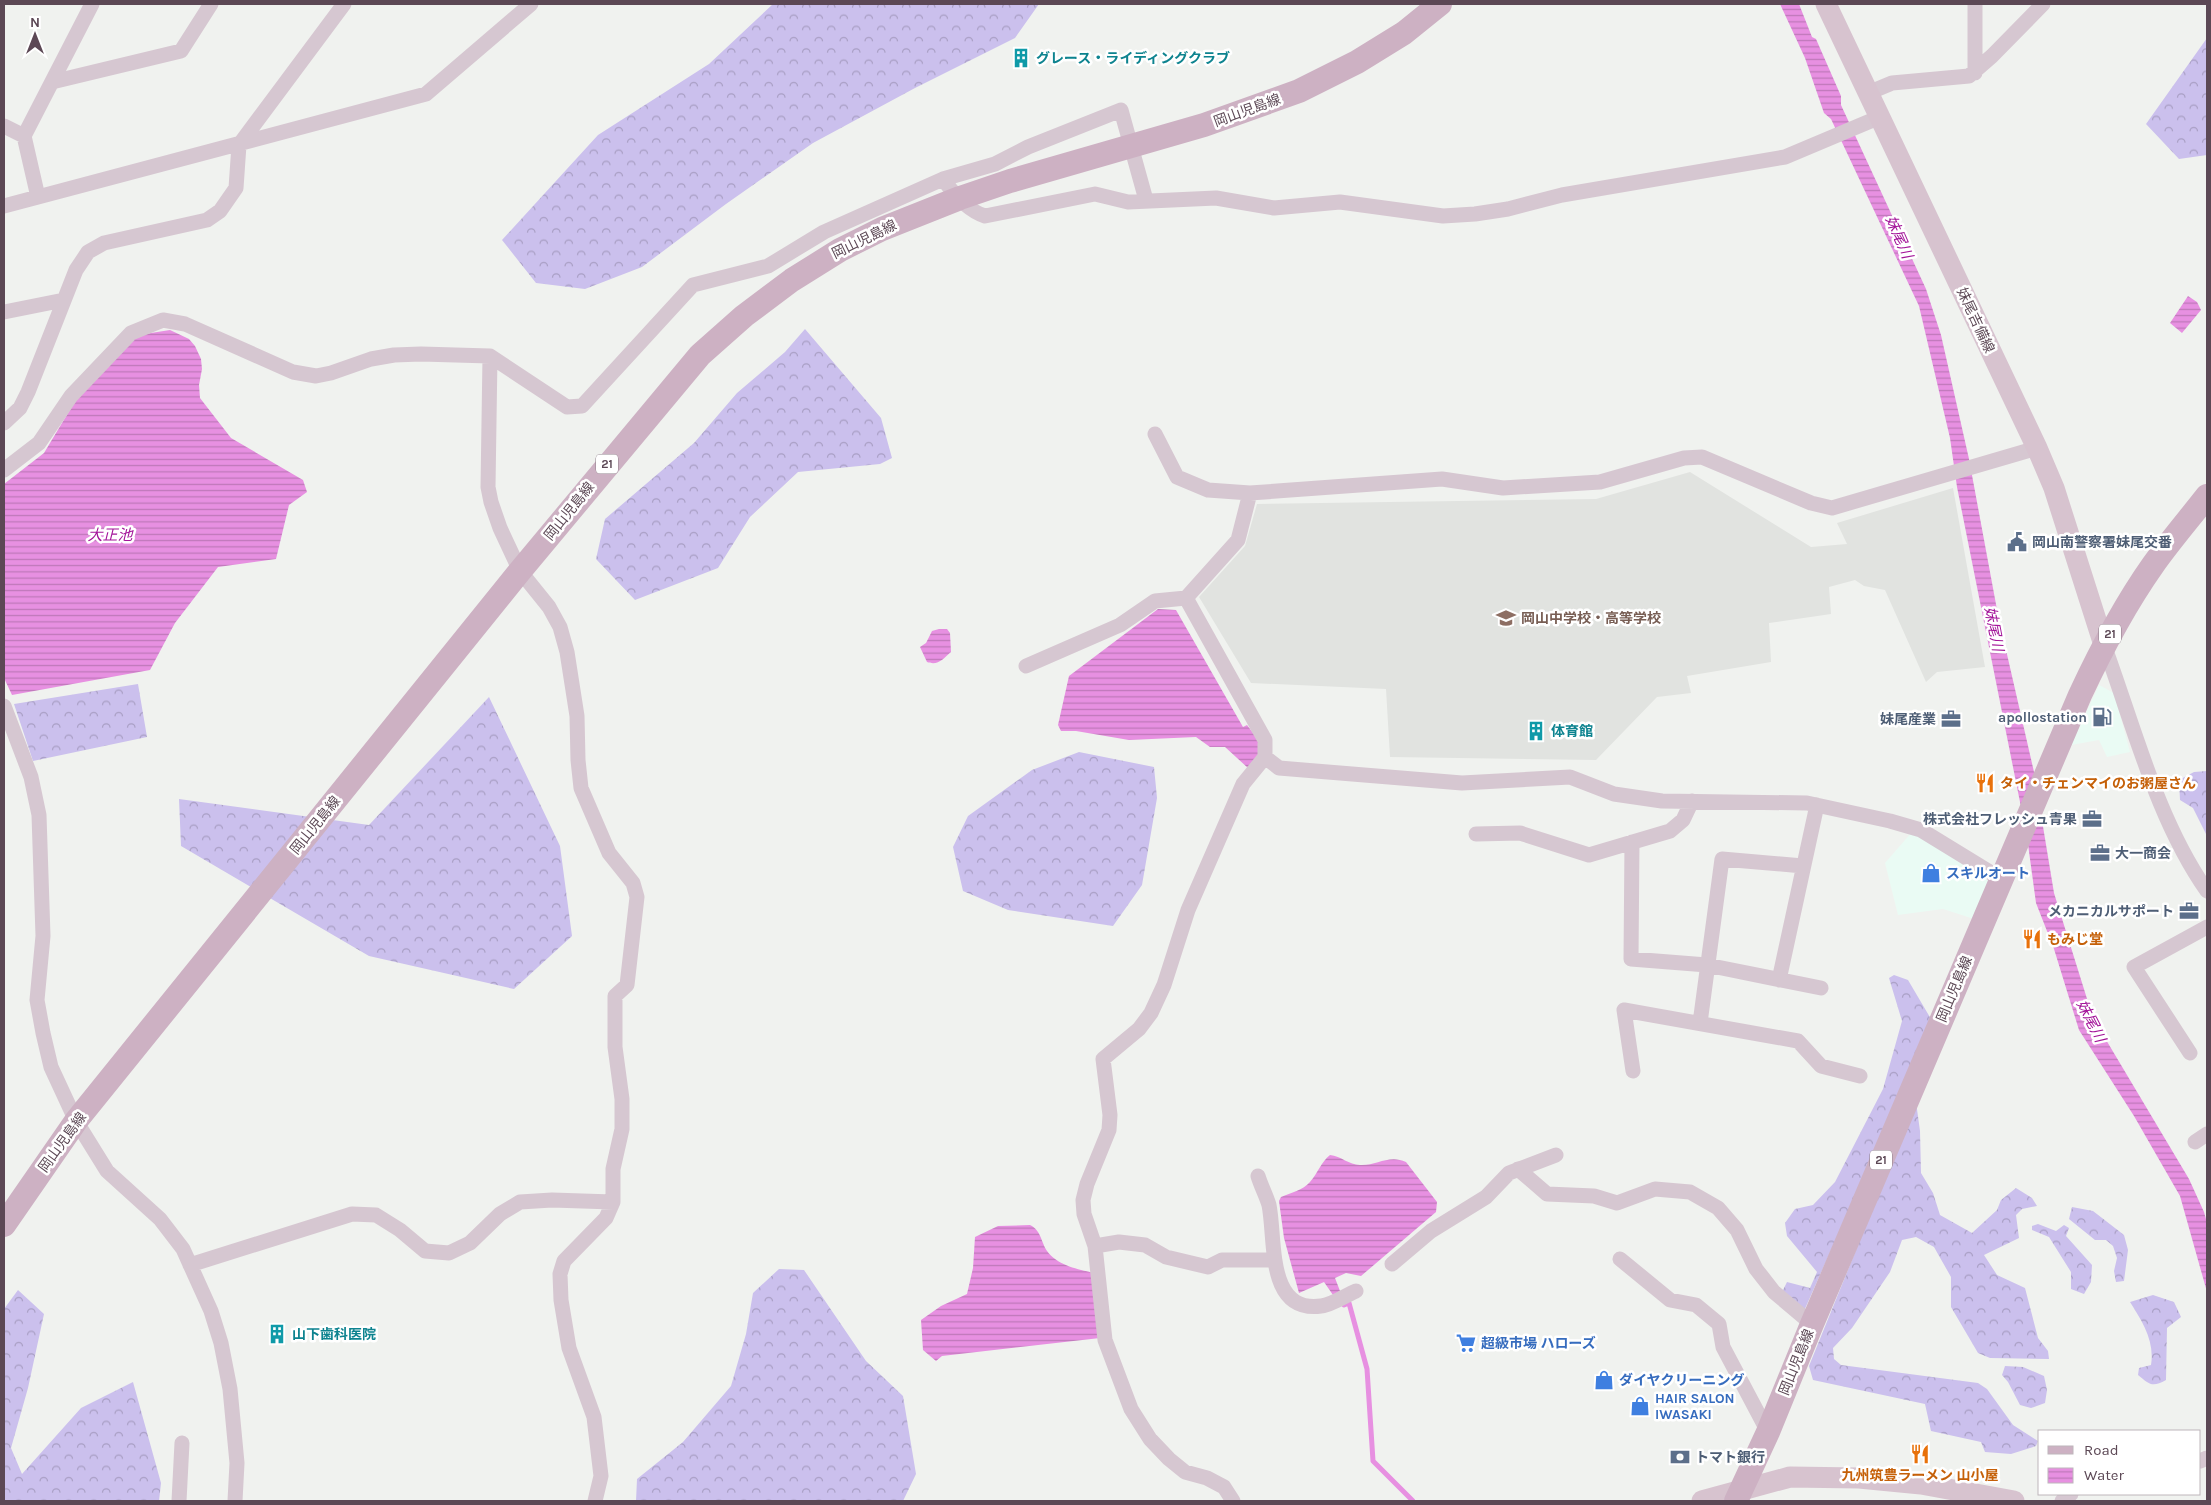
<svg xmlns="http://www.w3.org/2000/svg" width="2211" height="1505" font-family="Karla,'Noto Sans JP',sans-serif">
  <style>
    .commercial { fill: #eafbf4 }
    .education { fill: #e1e3e0 }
    .forest { fill: url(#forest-crowns) }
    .water { fill: url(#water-rules) }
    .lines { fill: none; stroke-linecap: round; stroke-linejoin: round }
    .stream { stroke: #e790e1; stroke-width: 5 }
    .minor { stroke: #d6c7d1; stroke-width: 15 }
    .secondary { stroke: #d7c3cf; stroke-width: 21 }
    .primary { stroke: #cdb1c3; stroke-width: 24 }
    .labels { text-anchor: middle; stroke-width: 5; stroke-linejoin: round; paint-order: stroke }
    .shield { fill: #fff; stroke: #8d7f88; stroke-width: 1 }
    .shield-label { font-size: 12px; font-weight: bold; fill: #5c4855 }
    .culture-label { font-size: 14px; font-weight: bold; fill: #0d838f; stroke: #fff; text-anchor: start }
    .street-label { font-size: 14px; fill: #5c4855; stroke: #fff }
    .service-label { font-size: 14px; font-weight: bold; fill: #4e5e75; stroke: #fff; text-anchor: end }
    .education-label { font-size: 14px; font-weight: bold; fill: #785e54; stroke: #fff; text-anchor: start }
    .food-label { font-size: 14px; font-weight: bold; fill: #c56008; stroke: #fff; text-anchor: start }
    .shop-label { font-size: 14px; font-weight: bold; fill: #366cbe; stroke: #fff; text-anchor: start }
    .water-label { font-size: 15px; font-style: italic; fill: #a31499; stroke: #fff }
  </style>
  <defs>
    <pattern id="forest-crowns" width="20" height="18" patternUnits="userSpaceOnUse" patternTransform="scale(1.25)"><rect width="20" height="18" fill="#cbc0ed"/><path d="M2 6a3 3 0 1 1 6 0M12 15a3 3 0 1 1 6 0" fill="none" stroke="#a89ec3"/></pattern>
    <pattern id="water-rules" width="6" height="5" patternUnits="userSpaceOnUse" patternTransform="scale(1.25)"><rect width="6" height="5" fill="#e790e1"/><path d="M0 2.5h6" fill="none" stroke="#be78b9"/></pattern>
  </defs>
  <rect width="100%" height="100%" fill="#f0f2ef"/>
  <path class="commercial" d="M 2099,685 L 2114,693 L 2130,752 L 2107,757 L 2099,740 L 2071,745 Z
    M 1912,832 L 1991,882 L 1974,919 L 1943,909 L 1898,915 L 1885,863 Z"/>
  <path class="education" d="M 1690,472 L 1811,547 L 1847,544 L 1837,523 L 1953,488 L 1985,667 L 1937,672 L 1926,682 L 1885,590 L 1864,586 L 1855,580 L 1829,587 L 1831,614 L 1769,623 L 1771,662 L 1687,676 L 1691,693 L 1657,697 L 1596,760 L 1390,757 L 1386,689 L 1251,683 L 1199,597 L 1245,546 L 1257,504 L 1596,499 Z"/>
  <path class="forest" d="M 773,4 L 1039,4 L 1015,38 L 915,88 L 813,143 L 726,204 L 642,267 L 585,289 L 536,283 L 502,240 L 598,135 L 709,64 Z
    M 2207,38 L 2207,155 L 2179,159 L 2146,124 Z
    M 805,329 L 881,418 L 892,458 L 880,464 L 798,472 L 750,517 L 718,568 L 635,600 L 596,559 L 605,519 L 694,443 L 737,393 L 785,352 Z
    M 138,684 L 147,737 L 33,761 L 14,704 Z
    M 489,697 L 560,846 L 572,936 L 514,989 L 369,956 L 181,846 L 179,799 L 369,825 Z
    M 1079,752 L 1154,767 L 1157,798 L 1142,885 L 1113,926 L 1008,910 L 963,891 L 953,847 L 968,816 L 1032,770 Z
    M 2207,771 L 2207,836 L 2193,808 L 2180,800 L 2179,780 L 2194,772 Z
    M 1894,975 L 1908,980 L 1931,1019 L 1894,1108 L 1804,1311 L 1782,1292 L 1787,1282 L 1810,1288 L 1817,1272 L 1787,1236 L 1785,1223 L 1795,1209 L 1813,1205 L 1835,1182 L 1883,1089 L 1902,1021 L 1889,978 Z
    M 1916,1102 L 1920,1131 L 1921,1173 L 1933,1193 L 1940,1215 L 1972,1233 L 1997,1210 L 2001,1200 L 2016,1188 L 2032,1198 L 2037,1206 L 2022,1209 L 2016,1215 L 2019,1238 L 1984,1255 L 1997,1275 L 2025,1288 L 2038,1338 L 2048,1351 L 2049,1359 L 1990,1358 L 1978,1353 L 1951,1307 L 1951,1277 L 1934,1247 L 1916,1237 L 1902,1240 L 1890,1272 L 1852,1328 L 1833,1348 L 1834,1359 L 1841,1365 L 1978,1383 L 1987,1389 L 2013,1425 L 2038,1441 L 2036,1446 L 2011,1454 L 1985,1452 L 1981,1442 L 1931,1431 L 1925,1404 L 1813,1380 L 1809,1366 Z
    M 2072,1207 L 2093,1211 L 2124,1235 L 2128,1250 L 2124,1281 L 2116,1282 L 2114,1271 L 2117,1258 L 2113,1246 L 2106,1240 L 2095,1240 L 2069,1219 Z
    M 2038,1224 L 2056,1231 L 2064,1225 L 2069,1228 L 2066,1236 L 2092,1265 L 2091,1282 L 2084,1294 L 2071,1289 L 2071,1272 L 2049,1237 L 2032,1230 L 2032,1226 Z
    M 779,1269 L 804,1270 L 866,1361 L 903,1396 L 916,1474 L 903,1501 L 636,1501 L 637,1479 L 683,1442 L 731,1386 L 746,1334 L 753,1293 Z
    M 18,1290 L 44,1314 L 28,1388 L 11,1448 L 22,1474 L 81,1408 L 133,1382 L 161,1483 L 159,1501 L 4,1501 L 4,1309 Z
    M 2153,1295 L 2174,1302 L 2181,1317 L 2167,1328 L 2166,1380 C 2152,1388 2149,1384 2138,1375 L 2139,1368 L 2151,1365 C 2155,1341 2142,1321 2130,1302 Z
    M 2005,1366 L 2023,1367 L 2044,1376 L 2047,1390 L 2045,1403 L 2031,1408 L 2020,1405 L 2008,1382 L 2002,1375 Z"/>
  <path class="water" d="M 1780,4 L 1799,4 L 1812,37 L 1816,39 L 1841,96 L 1841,105 L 1926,289 L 1941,335 L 1969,459 L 1998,615 L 2034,772 L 2054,893 L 2093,1018 L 2189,1179 L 2204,1212 L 2207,1223 L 2207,1292 L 2180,1196 L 2134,1116 L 2079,1030 L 2054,949 L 2036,903 L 2027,837 L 1957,487 L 1950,438 L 1919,306 L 1831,119 L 1824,113 L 1805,58 Z
    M 2188,296 L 2197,302 L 2201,310 L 2182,333 L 2170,323 Z
    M 170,330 L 189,339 L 195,346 L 201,359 L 202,369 L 199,385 L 200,398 L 231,438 L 303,480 L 307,492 L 289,505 L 276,559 L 218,567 L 175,623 L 150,670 L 12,695 L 4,678 L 4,484 L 44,453 L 77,398 L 138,335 Z
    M 1158,609 L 1176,610 L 1243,727 L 1247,725 L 1260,742 L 1261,756 L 1248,768 L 1225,747 L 1210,747 L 1196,737 L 1129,740 L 1076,731 L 1061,731 L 1058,725 L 1069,676 Z
    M 939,629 L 947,629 L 950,633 L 951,652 C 943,659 938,666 927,662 L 920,647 L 926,643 L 932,631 Z
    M 1330,1155 C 1341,1156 1349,1165 1360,1165 C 1376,1166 1389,1154 1406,1162 L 1437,1202 L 1436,1212 L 1361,1276 L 1346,1273 L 1335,1278 L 1340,1291 L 1333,1295 L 1324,1282 L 1299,1293 L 1284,1238 L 1279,1201 L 1281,1197 C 1291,1193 1303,1190 1310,1182 C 1318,1173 1321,1162 1330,1155 Z
    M 1030,1225 C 1041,1230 1041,1242 1047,1251 C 1058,1266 1078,1269 1094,1273 L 1100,1338 L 942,1356 L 936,1361 L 923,1350 L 921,1320 L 941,1306 L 967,1294 L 973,1268 L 975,1237 L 998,1226 Z"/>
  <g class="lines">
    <path class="stream" d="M 1342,1302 L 1344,1305 L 1349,1303 L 1367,1369 L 1373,1461 L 1413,1501"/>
    <path class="minor" d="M 1975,73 L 1975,4
      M 52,82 L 181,51 L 211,4
      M 1868,93 L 1892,83 L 1969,76 L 1992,56 L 2043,4
      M 4,126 L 24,136
      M 38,197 L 24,136 L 92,4
      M 1146,200 L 1121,110 L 1028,147 L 995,164 L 943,179 C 953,193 968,211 985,216 L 1095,194 L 1128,202 L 1216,198 L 1274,208 L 1340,202 L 1443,216 L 1475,214 L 1508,209 L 1562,195 L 1785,157 L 1880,117
      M 4,206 L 426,94 L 531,4
      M 4,312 L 64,300
      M 490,356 L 488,487 L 491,502 L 500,528 L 520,571 L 549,607 L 560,627 L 567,652 L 577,716 L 578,760 L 581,788 L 609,853 L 633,883 L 637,897 L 627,985 L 615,996 L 615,1047 L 622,1099 L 622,1129 L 613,1169 L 613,1202 L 606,1218 L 564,1261 L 560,1274 L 561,1300 L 569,1348 L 594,1417 L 601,1476 L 595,1501
      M 4,423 L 20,408 L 28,392 L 76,270 L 88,252 L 104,243 L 207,220 L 220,211 L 236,188 L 239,145 L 344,4
      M 1155,434 L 1177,477 L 1208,490 L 1250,493 L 1442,479 L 1503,488 L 1600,482 L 1684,458 L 1702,457 L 1811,503 L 1832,508 L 2037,448
      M 4,470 L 39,443 L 71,396 L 131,333 L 163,320 L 185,324 L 293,372 L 316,376 L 331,373 L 371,359 L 394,355 L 421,354 L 490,356 L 567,407 L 582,406 L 693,285 L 768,266 L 824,232 L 943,179
      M 1250,493 L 1238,540 L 1186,598 L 1265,740 L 1265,757 L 1279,768 L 1462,783 L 1570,777 L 1614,794 L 1662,801 L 1807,803 L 1890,821 L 1921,830 L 2001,879
      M 2104,645 C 2134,726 2157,820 2207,891
      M 1026,666 L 1120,625 L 1155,601 L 1186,598
      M 4,706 L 31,777 L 39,815 L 43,936 L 37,1000 L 43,1033 L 51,1067 L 76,1121 L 107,1171 L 160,1219 L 183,1249 L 211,1311 L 221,1343 L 230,1389 L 237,1463 L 235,1501
      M 1476,834 L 1520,833 L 1589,855 L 1670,831 L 1683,820 L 1692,801
      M 1632,842 L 1631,959 L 1707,965 L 1821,988
      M 1779,980 L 1817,805
      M 1700,1023 L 1722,859 L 1803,866
      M 2190,1053 L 2134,967 L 2207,927
      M 1633,1071 L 1624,1010 L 1798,1041 L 1821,1066 L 1860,1076
      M 2195,1142 L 2207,1134
      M 1518,1169 L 1547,1194 L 1594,1196 L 1617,1203 L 1655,1189 L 1690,1192 L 1718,1208 L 1737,1230 L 1756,1269 L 1774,1292 L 1812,1324
      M 1258,1176 C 1261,1186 1266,1195 1269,1205 C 1276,1240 1266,1313 1321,1306 C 1332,1305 1346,1295 1356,1291
      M 1095,1246 L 1119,1242 L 1145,1245 L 1166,1257 L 1208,1267 L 1222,1260 L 1275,1260
      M 1620,1259 L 1670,1300 L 1696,1305 L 1719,1324 L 1723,1347 L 1768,1432
      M 1392,1264 L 1431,1231 L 1486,1197 L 1509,1173 L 1556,1155
      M 190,1265 L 352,1214 L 376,1215 L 400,1230 L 425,1251 L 449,1253 L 470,1243 L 500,1214 L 520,1202 L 552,1200 L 613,1202
      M 2200,1461 L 2207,1458
      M 179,1501 L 182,1443
      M 1233,1501 L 1224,1487 L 1207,1478 L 1185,1472 L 1169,1459 L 1150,1439 L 1131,1409 L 1105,1340 L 1095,1246 L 1084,1214 L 1083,1200 L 1087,1184 L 1109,1130 L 1110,1115 L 1103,1059 L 1139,1029 L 1151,1013 L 1164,985 L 1188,910 L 1243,784 L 1265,757
      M 2062,1501 L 2071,1494"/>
    <path class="secondary" d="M 1826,4 L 2037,448 L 2054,488 L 2104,645
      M 1702,1501 L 1790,1477 L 1859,1478 L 1921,1484 L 2014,1501"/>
    <path class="primary" d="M 4,1225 L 76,1121 L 520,571 L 700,355 L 744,316 L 792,280 L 840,250 L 882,229 L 960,198 L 1010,181 L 1204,125 L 1299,91 L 1357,62 L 1404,33 L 1440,4
      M 1736,1501 L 1768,1432 L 1812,1324 L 2080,695 C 2101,650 2124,606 2153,565 C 2170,541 2189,519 2207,496"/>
  </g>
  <defs>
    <symbol id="building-bare" viewBox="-9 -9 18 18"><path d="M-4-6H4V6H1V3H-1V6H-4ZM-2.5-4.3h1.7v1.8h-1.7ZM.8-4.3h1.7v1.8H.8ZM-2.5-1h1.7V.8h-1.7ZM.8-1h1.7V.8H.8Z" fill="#0f9aa8" stroke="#fff" stroke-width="2.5" paint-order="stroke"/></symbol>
    <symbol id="civic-bare" viewBox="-9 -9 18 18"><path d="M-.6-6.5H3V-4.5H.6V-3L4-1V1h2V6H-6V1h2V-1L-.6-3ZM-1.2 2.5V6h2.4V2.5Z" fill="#5c6f8a" stroke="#fff" stroke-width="2.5" paint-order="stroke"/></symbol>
    <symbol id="school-bare" viewBox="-9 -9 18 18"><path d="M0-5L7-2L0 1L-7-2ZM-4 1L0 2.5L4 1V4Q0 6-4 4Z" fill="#8d6e63" stroke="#fff" stroke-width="2.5" paint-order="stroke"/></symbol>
    <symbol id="fuel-bare" viewBox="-9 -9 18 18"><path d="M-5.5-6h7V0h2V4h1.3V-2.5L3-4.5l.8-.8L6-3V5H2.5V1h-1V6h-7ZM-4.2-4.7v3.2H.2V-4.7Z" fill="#5c6f8a" stroke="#fff" stroke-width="2.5" paint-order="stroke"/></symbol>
    <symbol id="office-bare" viewBox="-9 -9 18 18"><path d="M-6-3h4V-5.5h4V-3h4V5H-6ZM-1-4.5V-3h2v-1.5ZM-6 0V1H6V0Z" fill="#5c6f8a" stroke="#fff" stroke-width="2.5" paint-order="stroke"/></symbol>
    <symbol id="restaurant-bare" viewBox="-9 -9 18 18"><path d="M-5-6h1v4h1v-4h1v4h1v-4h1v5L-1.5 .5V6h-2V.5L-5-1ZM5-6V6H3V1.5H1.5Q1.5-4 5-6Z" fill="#e8710a" stroke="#fff" stroke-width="2.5" paint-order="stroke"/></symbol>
    <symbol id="shop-bare" viewBox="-9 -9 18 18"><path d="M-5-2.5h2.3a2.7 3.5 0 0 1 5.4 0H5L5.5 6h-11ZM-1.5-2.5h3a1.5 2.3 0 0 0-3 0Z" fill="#3f7fe0" stroke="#fff" stroke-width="2.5" paint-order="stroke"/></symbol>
    <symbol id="supermarket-bare" viewBox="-9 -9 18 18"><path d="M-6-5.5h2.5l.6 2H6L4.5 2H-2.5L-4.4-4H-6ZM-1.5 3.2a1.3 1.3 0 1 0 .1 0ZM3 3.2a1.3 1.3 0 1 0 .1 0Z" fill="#3f7fe0" stroke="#fff" stroke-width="2.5" paint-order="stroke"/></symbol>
    <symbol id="bank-bare" viewBox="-9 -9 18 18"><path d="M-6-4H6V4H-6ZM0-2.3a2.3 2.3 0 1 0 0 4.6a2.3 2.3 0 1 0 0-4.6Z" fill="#5c6f8a" stroke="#fff" stroke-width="2.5" paint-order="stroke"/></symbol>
  </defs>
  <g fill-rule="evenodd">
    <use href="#building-bare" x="1007" y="44" width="28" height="28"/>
    <use href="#civic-bare" x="2003" y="528" width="28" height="28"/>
    <use href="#school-bare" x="1492" y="604" width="28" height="28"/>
    <use href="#fuel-bare" x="2088" y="703" width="28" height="28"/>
    <use href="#office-bare" x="1937" y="705" width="28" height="28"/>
    <use href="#building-bare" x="1522" y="717" width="28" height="28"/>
    <use href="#restaurant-bare" x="1971" y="769" width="28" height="28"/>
    <use href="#office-bare" x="2078" y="805" width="28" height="28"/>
    <use href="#office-bare" x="2086" y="839" width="28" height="28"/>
    <use href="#shop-bare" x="1917" y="859" width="28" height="28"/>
    <use href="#office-bare" x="2175" y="897" width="28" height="28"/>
    <use href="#restaurant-bare" x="2018" y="925" width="28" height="28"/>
    <use href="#building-bare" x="263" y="1320" width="28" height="28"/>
    <use href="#supermarket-bare" x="1452" y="1329" width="28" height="28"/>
    <use href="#shop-bare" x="1590" y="1366" width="28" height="28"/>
    <use href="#shop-bare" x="1626" y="1392" width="28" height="28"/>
    <use href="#restaurant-bare" x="1906" y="1440" width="28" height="28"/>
    <use href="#bank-bare" x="1666" y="1443" width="28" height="28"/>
  </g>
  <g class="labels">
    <g class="shield">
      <rect x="596" y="454.5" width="22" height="19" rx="4"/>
      <rect x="2099" y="624.5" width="22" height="19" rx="4"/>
      <rect x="1870" y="1150.5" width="22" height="19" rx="4"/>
    </g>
    <g class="shield-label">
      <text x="607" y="468">21</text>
      <text x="2110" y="638">21</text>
      <text x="1881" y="1164">21</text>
    </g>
    <g class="culture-label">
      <text x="1036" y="63">グレース・ライディングクラブ</text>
      <text x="1551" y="736">体育館</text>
      <text x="292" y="1339">山下歯科医院</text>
    </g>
    <g class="street-label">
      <text transform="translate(1247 110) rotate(-20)" y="5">岡山児島線</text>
      <text transform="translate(864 239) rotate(-26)" y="5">岡山児島線</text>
      <text transform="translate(1976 320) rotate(65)" y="5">妹尾吉備線</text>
      <text transform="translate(569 511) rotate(-51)" y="5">岡山児島線</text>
      <text transform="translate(315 825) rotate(-51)" y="5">岡山児島線</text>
      <text transform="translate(1954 989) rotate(-67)" y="5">岡山児島線</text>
      <text transform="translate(62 1142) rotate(-54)" y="5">岡山児島線</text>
      <text transform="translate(1796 1362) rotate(-68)" y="5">岡山児島線</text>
    </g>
    <g class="service-label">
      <text x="2032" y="547" text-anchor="start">岡山南警察署妹尾交番</text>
      <text x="2087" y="722">apollostation</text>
      <text x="1936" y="724">妹尾産業</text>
      <text x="2077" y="824">株式会社フレッシュ青果</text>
      <text x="2115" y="858" text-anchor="start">大一商会</text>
      <text x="2174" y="916">メカニカルサポート</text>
      <text x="1695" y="1462" text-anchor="start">トマト銀行</text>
    </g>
    <g class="education-label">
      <text x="1521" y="623">岡山中学校・高等学校</text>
    </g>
    <g class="food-label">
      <text x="2000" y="788">タイ・チェンマイのお粥屋さん</text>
      <text x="2047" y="944">もみじ堂</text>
      <text x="1920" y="1480" text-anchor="middle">九州筑豊ラーメン 山小屋</text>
    </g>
    <g class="shop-label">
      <text x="1946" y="878">スキルオート</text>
      <text x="1481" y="1348">超級市場 ハローズ</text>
      <text x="1619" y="1385">ダイヤクリーニング</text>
      <text x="1655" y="1403">HAIR SALON<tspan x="1655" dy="16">IWASAKI</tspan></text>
    </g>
    <g class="water-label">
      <text transform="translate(1899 237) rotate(66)" y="5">妹尾川</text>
      <text x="110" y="540">大正池</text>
      <text transform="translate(1994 629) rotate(79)" y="5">妹尾川</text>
      <text transform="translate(2091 1021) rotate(63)" y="5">妹尾川</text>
    </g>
  </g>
  <rect width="2211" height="1505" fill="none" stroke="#5c4855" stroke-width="10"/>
  <rect x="2038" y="1430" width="162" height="65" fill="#ffffff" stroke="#beb6bb"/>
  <rect x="2048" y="1446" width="25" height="8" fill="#cdb1c3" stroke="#beb6bb"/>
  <text x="2084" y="1455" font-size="15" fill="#5c4855">Road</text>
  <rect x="2048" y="1468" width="25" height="15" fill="url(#water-rules)" stroke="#beb6bb"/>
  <text x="2084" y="1480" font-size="15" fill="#5c4855">Water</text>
  <g transform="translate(35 35)" stroke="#ffffff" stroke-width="4" paint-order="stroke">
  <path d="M0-4L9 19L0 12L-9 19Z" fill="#5c4855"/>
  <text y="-8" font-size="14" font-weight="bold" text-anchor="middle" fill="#5c4855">N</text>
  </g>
</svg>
